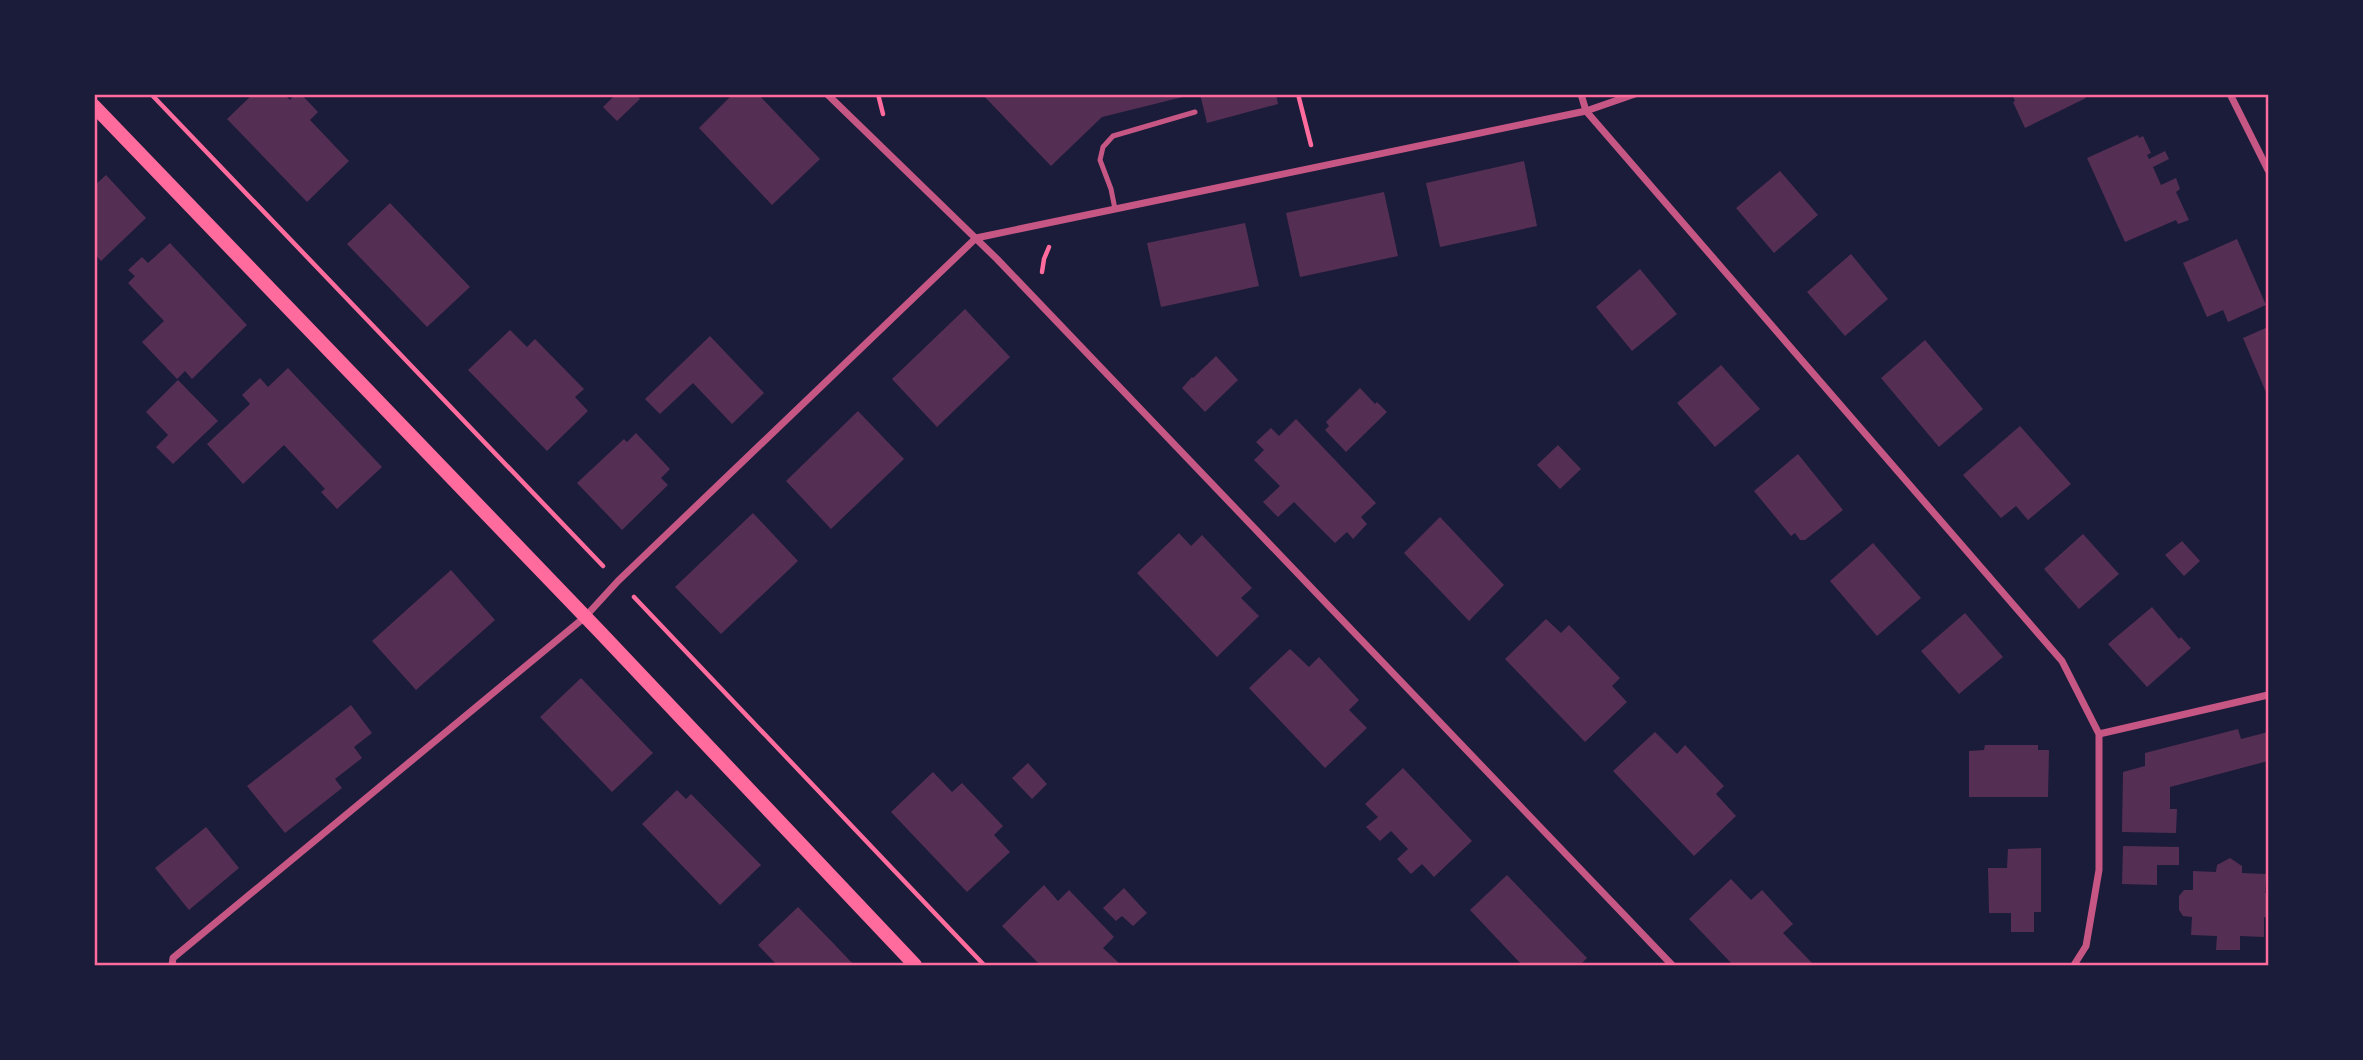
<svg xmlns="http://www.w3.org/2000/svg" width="2363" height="1060" font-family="'Libre Baskerville',serif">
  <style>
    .building { fill: #542f53 }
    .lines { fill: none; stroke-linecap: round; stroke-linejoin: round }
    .path { stroke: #ff6b9d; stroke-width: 4.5 }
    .service { stroke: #c65784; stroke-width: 5 }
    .minor { stroke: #c65784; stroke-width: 7 }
    .secondary { stroke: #ff6b9d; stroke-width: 14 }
    .neatline { fill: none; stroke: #ff6b9d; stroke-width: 2.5 }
  </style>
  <rect width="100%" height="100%" fill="#1b1b3a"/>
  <path class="building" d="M 253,94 L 284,94 L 290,100 L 295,94 L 301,94 L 318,112 L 310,120 L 349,161 L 307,202 L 227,119 Z
    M 616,94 L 636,94 L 640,99 L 617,121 L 603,107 Z
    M 733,94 L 758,94 L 820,159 L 772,205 L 699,128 Z
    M 982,94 L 1191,94 L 1191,95 L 1102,117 L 1051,166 Z
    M 1200,94 L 1276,94 L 1278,104 L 1207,123 Z
    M 2012,94 L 2084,94 L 2086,98 L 2025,128 L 2013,102 L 2015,101 Z
    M 2138,135 L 2139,138 L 2143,136 L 2151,153 L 2147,155 L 2149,159 L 2165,151 L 2169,159 L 2153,167 L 2161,185 L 2176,178 L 2180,189 L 2176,192 L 2189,220 L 2178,224 L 2176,220 L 2125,242 L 2087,158 Z
    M 1524,161 L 1537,226 L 1440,247 L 1426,183 Z
    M 1780,171 L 1818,215 L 1774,253 L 1736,208 Z
    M 106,175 L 146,218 L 101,261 L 94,253 L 94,186 Z
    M 1384,192 L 1398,256 L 1300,277 L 1286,213 Z
    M 390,203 L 470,287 L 427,327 L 347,244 Z
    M 1245,223 L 1259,286 L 1161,307 L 1147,243 Z
    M 2237,239 L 2266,305 L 2228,322 L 2223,310 L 2207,317 L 2183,263 Z
    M 170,243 L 247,325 L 192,379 L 185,371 L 177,379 L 142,342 L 164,321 L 128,283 L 135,276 L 128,270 L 142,257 L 148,263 Z
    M 1851,254 L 1888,299 L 1845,336 L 1807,292 Z
    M 1640,269 L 1677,314 L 1632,351 L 1596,307 Z
    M 965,309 L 1010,357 L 937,427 L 892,379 Z
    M 2268,327 L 2268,397 L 2243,338 Z
    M 510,330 L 527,347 L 535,339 L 584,389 L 575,397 L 588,411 L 547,451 L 468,370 Z
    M 710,336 L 764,393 L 732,424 L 693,383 L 660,414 L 645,399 Z
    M 1925,340 L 1983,409 L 1939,447 L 1881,378 Z
    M 1216,356 L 1238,380 L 1205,412 L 1182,388 L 1192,377 L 1193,378 Z
    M 1721,365 L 1760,409 L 1715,447 L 1677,403 Z
    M 288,368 L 382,467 L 337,509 L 321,492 L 325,489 L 284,445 L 243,484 L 207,444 L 250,404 L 242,395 L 260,378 L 268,387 Z
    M 178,380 L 218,421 L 173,464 L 156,447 L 168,435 L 146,412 Z
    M 1360,388 L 1375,404 L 1377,402 L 1387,412 L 1346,452 L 1325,430 L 1329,426 L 1326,422 Z
    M 858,411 L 904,459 L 831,529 L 786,481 Z
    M 1296,419 L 1376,503 L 1361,517 L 1367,524 L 1353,539 L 1347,532 L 1335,543 L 1294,502 L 1278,517 L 1263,502 L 1280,486 L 1254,460 L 1264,450 L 1256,442 L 1271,428 L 1279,436 Z
    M 2020,426 L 2071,484 L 2028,520 L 2016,506 L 2001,518 L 1963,475 Z
    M 636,433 L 670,469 L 661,478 L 668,485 L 622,530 L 577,483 L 624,439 L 627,442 Z
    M 1558,445 L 1581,469 L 1560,489 L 1537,465 Z
    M 1798,454 L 1843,510 L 1805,540 L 1800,540 L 1795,533 L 1791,536 L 1754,491 Z
    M 753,513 L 798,561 L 721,634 L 675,587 Z
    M 1440,517 L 1504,585 L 1469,621 L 1404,553 Z
    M 1179,533 L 1191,546 L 1202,535 L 1252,588 L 1241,598 L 1259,616 L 1217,657 L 1137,573 Z
    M 2083,534 L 2119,574 L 2079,609 L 2044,569 Z
    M 2182,541 L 2200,561 L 2184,576 L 2165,555 Z
    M 1873,543 L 1921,598 L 1877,636 L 1830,581 Z
    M 451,570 L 495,620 L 416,690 L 372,641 Z
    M 2152,607 L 2179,639 L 2181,637 L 2191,648 L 2147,687 L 2108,644 Z
    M 1965,613 L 2003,657 L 1959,694 L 1921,651 Z
    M 1546,619 L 1561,633 L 1569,625 L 1620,678 L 1612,686 L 1627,702 L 1585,742 L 1505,659 Z
    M 1290,649 L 1309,667 L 1319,657 L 1359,700 L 1349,710 L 1367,728 L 1325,768 L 1249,688 Z
    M 581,678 L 653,753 L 612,792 L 540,717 Z
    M 351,705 L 372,733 L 354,747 L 362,758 L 335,779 L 342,788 L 285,833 L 247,786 Z
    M 2238,729 L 2241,739 L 2268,732 L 2268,761 L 2170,787 L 2170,809 L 2177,809 L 2176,833 L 2122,832 L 2123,772 L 2145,766 L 2145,753 Z
    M 1655,732 L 1677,754 L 1685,745 L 1705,766 L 1724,786 L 1716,794 L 1736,816 L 1694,856 L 1613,771 Z
    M 1985,745 L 2038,745 L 2038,750 L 2049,750 L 2048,797 L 1969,797 L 1969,751 L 1984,750 Z
    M 1028,763 L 1047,784 L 1032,799 L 1012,778 Z
    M 1403,768 L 1472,841 L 1434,877 L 1422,864 L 1411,874 L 1397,859 L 1408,849 L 1391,831 L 1380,841 L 1366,827 L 1378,817 L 1365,804 Z
    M 933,772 L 952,792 L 962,783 L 1003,826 L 994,835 L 1010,852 L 967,892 L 891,812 Z
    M 677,790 L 686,799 L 691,794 L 761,865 L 720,905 L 642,824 Z
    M 206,827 L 239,868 L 189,910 L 155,868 Z
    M 2123,846 L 2179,847 L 2179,865 L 2157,865 L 2157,885 L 2122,884 Z
    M 2041,848 L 2041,912 L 2034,912 L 2034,932 L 2011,932 L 2011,913 L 1989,913 L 1988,868 L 2007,868 L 2008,849 Z
    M 2230,858 L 2242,866 L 2242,873 L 2266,874 L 2265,893 L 2268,893 L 2268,918 L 2264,917 L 2264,937 L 2240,936 L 2240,950 L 2216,950 L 2217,936 L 2191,935 L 2192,917 L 2183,916 L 2179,910 L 2179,896 L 2184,890 L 2193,890 L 2193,871 L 2216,872 L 2217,865 Z
    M 1507,875 L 1587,958 L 1580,965 L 1522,965 L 1470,910 Z
    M 1731,879 L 1751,900 L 1762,890 L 1793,924 L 1783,933 L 1814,965 L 1733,965 L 1689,919 Z
    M 1044,885 L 1058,901 L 1069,890 L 1093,915 L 1114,937 L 1103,948 L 1121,965 L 1040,965 L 1002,926 Z
    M 1124,888 L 1147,913 L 1133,926 L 1122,916 L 1116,921 L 1103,908 Z
    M 798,907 L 834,944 L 854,965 L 777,965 L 758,945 Z"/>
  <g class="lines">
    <path class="path" d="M 151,94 L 603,566
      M 878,94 L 883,114
      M 1298,94 L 1311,145
      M 1042,272 L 1044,259 L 1049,247
      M 634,597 L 984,965"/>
    <path class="service" d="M 1115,209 L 1111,189 L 1100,160 L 1103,147 L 1113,136 L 1195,112"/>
    <path class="minor" d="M 827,94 L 997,259 L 1672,965
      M 1581,94 L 1586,111 L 2062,661 L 2099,734 L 2099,870 L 2086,946 L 2074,965
      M 2230,94 L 2268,170
      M 2099,734 L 2268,695
      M 172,965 L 173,958 L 585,617 L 618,581 L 976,238 L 1586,111 L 1635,94"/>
    <path class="secondary" d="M 94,106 L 601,633 L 915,965"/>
  </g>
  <rect width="2363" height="1060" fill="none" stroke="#1b1b3a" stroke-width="192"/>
  <rect x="96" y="96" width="2171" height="868" class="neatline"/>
</svg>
